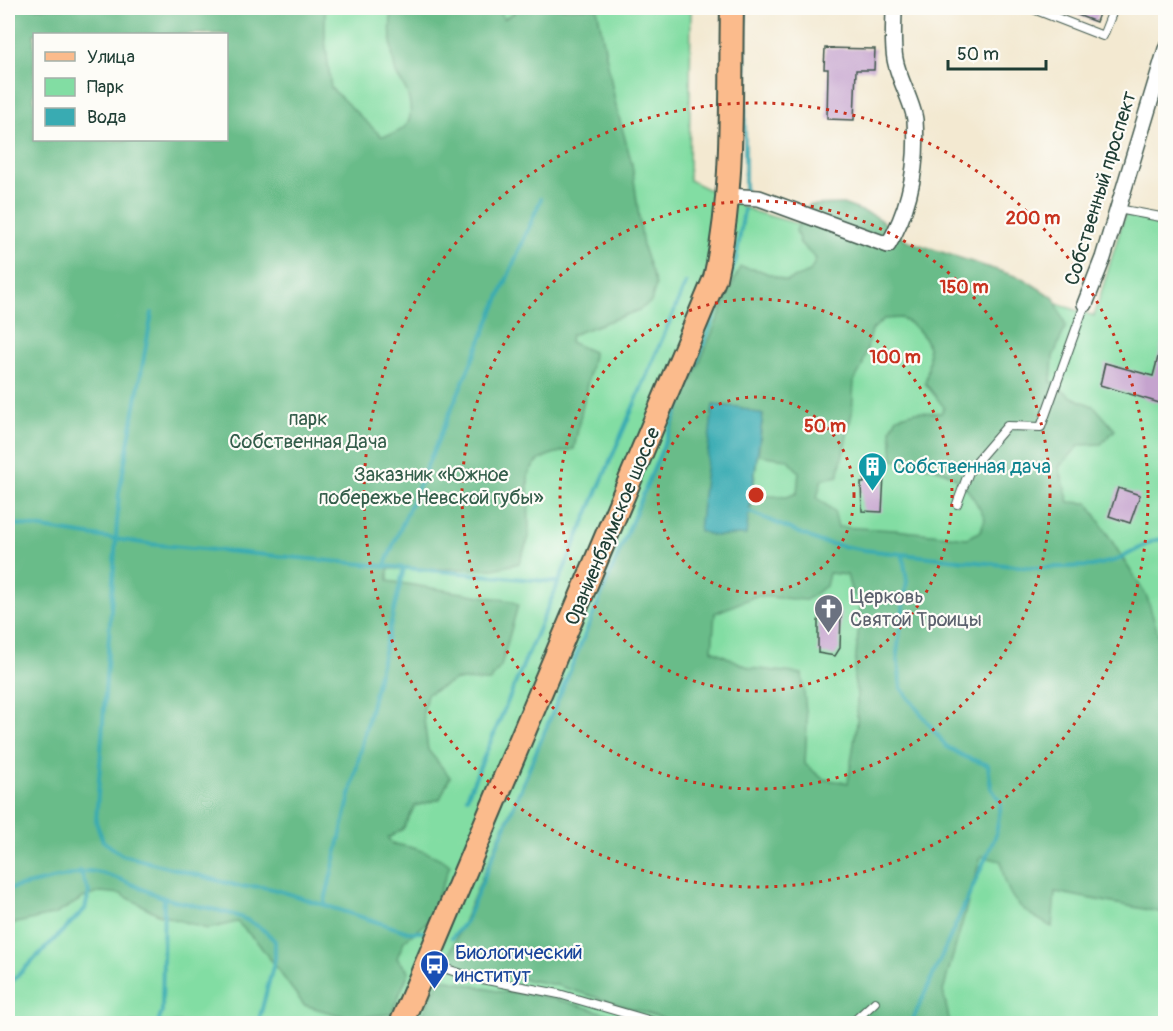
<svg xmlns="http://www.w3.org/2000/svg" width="1173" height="1031" font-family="Pangolin,sans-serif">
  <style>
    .green { fill: #82dda3; stroke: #508d6c; stroke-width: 1.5; fill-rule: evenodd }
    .forest { fill: #69bc89; stroke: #447c5e; stroke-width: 1.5; fill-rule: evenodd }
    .water { fill: #39abb2; stroke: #2c7473; stroke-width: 1.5 }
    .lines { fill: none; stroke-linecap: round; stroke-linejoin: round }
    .stream { stroke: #39abb2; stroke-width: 4 }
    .building { fill: #c5a3ce }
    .lane-casing { stroke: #3f574c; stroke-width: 10 }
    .street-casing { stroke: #3f574c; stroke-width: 18 }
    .primary-casing { stroke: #3f574c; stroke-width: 26 }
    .lane { stroke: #fff; stroke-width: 8 }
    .street { stroke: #fff; stroke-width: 15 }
    .primary { stroke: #fbbb8c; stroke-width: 22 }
    .ring { fill: none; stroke: #c8321e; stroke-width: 3; stroke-dasharray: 3 6 }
    .labels { text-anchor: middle; stroke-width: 4.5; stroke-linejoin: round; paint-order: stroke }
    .street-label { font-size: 20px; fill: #1f3d34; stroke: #fdfcf7 }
    .park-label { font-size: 20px; fill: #335d4a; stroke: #fdfcf7 }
    .culture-label { font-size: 20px; fill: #0d838f; stroke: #fdfcf7; text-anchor: start }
    .worship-label { font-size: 20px; fill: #5b616d; stroke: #fdfcf7; text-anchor: start }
    .transit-label { font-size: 20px; fill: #164399; stroke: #fdfcf7; text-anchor: start }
    .centre { fill: #c8321e; stroke: #fdfcf7; stroke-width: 3 }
    .ring-label { font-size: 18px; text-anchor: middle; font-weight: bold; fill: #c8321e; stroke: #fdfcf7; stroke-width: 4.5; stroke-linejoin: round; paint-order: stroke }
  </style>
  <rect width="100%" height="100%" fill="#fdfcf7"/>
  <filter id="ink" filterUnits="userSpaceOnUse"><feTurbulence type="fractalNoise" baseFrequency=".0167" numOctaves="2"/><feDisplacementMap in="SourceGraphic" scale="12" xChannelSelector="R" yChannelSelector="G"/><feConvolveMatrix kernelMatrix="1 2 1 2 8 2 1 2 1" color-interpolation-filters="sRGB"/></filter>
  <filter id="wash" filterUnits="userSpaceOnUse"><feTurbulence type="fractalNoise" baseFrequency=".008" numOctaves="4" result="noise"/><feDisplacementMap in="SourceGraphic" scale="24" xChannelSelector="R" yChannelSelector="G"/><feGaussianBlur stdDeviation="1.35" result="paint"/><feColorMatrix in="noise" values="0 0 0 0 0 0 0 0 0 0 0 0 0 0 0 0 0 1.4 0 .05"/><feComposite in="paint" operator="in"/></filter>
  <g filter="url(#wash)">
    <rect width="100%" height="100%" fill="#f3e9d1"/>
    <path class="green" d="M 8,8 L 691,8 L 689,180 L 755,212 L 894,250 L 1094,316 L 1125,214 L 1165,222 L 1165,1023 L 8,1023 ZM 34,34 L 226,34 L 226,140 L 34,140 Z"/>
    <path class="forest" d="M 8,8 L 325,8 L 325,39 L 331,88 L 381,136 C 410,133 416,117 406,90 C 403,83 396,77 395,69 C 391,52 389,25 392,8 L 499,8 L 504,19 L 514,13 L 515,8 L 597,8 L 616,106 L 632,164 L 643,247 L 656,285 L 651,302 L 639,310 L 571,335 L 570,342 L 593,352 L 593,355 L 574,449 C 555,453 536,455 528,475 L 529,537 L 519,563 L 494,569 L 388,569 L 388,581 L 512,601 L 518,605 L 501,666 L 490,681 L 455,680 L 427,694 L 423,712 L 428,750 L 450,777 L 440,799 L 415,806 L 403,829 L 388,838 L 392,844 C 409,845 437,855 450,865 L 428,922 L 404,941 L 397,958 L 409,972 L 391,1014 L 349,1018 L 304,1005 L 258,943 L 237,922 L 207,929 L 158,914 L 121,894 L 101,892 L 83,898 L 56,914 L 8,925 ZM 34,34 L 226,34 L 226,140 L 34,140 Z
      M 843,204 L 875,216 L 908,241 L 1024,279 L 1054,298 L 1066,326 L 1053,357 L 1051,382 L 1072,397 L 1095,407 L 1115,430 L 1101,444 L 1080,445 L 1059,467 L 1069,502 L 1088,503 L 1147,597 L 1163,650 L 1165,650 L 1165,913 L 1055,892 L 1052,927 C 1019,909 1006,900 1001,861 L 981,856 L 943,991 L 950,1023 L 678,1023 L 556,985 L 445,965 L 740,267 L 759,270 L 786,281 L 810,272 L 816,259 L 800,243 L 796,230 L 809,205 ZM 901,318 C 931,334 933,351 925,383 L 944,407 L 941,413 L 916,412 L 897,417 L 891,429 L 893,460 C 945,469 960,469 985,519 L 980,532 L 967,538 L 895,530 L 838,527 L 834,511 L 817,498 L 822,479 L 838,476 L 852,413 L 854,381 L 862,367 L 872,330 L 884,319 ZM 763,414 L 758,455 L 787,459 L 799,472 L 797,493 L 787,497 L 753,495 L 750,512 ZM 829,573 L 847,575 L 852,593 L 861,600 L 854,679 L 857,693 L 857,723 L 848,783 L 823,779 L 805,764 L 807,721 L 802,674 L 750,668 L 712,650 L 715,613 L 756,596 L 806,600 L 826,586 Z
      M 440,978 L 501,992 L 535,995 L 567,1002 L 638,1023 L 419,1023 Z"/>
    <path class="water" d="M 713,405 L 739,407 L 763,415 L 746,535 L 715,536 L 699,531 Z"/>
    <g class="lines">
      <path class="stream" d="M 745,190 L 745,8
        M 152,313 L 119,494 L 96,822 L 103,841 L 122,855 L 242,887 C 271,883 295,898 324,905
        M 750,512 L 821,542 L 864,550 L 1033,568 L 1092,566 L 1117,560 L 1155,540 L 1166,539
        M 8,523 L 149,544 L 556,582
        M 903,556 L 907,581 L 897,653 L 901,688 L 946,746 L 965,757 L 988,765 L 991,788 L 1001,803 L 996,835 L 911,1024
        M 384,567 L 541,199
        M 404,568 L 324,905 L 408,932 L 430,932
        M 467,797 L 686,283
        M 8,889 L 89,871 C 114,874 136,887 159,896 C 197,910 247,907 275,941 L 275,959 L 258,1024
        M 452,938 L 466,921 L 676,415 L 736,260 L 744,210
        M 8,985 L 85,909 L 89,892 L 80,871
        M 789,1021 L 790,1024
        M 158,1024 L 162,1011 L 164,898"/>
    </g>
    <g id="blocks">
      <path class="building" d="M 1059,8 L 1101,8 L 1096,22 Z
        M 825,48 L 875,49 L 874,70 L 856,70 L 854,120 L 827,119 L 828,69 L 824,69 Z
        M 1162,342 L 1166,343 L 1166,405 L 1100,385 L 1105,363 L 1153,376 Z
        M 865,475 L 884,476 L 882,512 L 862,511 L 861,483 L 864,483 Z
        M 1118,488 L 1140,495 L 1130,523 L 1109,516 Z
        M 825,610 L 841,613 L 840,648 L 835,656 L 818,653 L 818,621 L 821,611 Z"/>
    </g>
  </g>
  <g filter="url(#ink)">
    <use href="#blocks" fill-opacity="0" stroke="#3f574c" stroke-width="1.5"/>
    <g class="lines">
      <defs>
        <path id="lane" d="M 1031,8 L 1103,36 L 1114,8
          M 1118,209 L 1166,218
          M 957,504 L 970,469 L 1007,426 L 1041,427 L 1085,304
          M 429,963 L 471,977 L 559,994 L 662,1024
          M 851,1024 L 875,1002"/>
        <path id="street" d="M 728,196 L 759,198 L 888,245 C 910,208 918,164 915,120 C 913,103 898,78 895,59 C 892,42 894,24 894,8
          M 1085,304 L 1103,258 L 1166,49"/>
        <path id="primary" d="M 401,1024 L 715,278 C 735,189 730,97 732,8"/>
      </defs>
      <use href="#lane" class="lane-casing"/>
      <use href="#street" class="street-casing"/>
      <use href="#primary" class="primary-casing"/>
      <use href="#lane" class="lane"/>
      <use href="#street" class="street"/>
      <use href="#primary" class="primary"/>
    </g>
  </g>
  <g class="ring">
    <circle cx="756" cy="495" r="98"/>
    <circle cx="756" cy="495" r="196"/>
    <circle cx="756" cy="495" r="294"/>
    <circle cx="756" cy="495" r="392"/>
  </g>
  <defs>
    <symbol id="building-pin" viewBox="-11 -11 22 30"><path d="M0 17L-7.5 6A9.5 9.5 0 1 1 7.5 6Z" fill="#0f9aa8" stroke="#fdfcf7"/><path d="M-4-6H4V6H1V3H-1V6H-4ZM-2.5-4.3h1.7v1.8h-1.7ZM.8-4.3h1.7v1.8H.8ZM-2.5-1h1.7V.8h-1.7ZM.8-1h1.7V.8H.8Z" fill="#fff"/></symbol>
    <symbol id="church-pin" viewBox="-11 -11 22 30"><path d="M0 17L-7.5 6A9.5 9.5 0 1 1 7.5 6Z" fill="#6b7280" stroke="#fdfcf7"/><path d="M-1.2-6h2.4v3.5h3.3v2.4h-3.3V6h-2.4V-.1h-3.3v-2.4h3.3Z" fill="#fff"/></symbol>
    <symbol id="bus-pin" viewBox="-11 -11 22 30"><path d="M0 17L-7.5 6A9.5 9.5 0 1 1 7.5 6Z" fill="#1a4fb4" stroke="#fdfcf7"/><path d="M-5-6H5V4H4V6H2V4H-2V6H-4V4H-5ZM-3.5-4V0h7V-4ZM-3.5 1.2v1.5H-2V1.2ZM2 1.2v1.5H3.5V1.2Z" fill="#fff"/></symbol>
  </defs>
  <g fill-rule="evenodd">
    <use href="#building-pin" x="856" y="450" width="33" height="45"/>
    <use href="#church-pin" x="812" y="592" width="33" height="45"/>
    <use href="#bus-pin" x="418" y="948" width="33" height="45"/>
  </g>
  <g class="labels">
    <g class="street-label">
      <text transform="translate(1100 188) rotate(-73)" y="7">Собственный проспект</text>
      <text transform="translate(612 526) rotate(-67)" y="7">Ораниенбаумское шоссе</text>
    </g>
    <g class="park-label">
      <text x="308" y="425">парк<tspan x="308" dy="23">Собственная Дача</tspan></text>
      <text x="431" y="481">Заказник «Южное<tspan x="431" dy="23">побережье Невской губы»</tspan></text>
    </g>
    <g class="culture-label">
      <text x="893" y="473">Собственная дача</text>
    </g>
    <g class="worship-label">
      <text x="850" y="603">Церковь<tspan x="850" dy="23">Святой Троицы</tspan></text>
    </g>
    <g class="transit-label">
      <text x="455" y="959">Биологический<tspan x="455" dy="23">институт</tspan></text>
    </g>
  </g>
  <circle cx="756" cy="495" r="9" class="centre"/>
  <g class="ring-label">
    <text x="1033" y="224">200 m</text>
    <text x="964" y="293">150 m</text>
    <text x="895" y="363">100 m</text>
    <text x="825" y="432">50 m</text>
  </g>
  <rect width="1173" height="1031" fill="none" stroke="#fdfcf7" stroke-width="30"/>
  <rect x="33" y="33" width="195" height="108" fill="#fdfcf7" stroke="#a4b0a9" stroke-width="1.5"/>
  <rect x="45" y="52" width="30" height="9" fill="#fbbb8c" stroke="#a4b0a9" stroke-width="1.5"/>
  <text x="87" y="63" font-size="18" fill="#1f3d34">Улица</text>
  <rect x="45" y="78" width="30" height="18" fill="#82dda3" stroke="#a4b0a9" stroke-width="1.5"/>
  <text x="87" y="93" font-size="18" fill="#1f3d34">Парк</text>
  <rect x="45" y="108" width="30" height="18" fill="#39abb2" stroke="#a4b0a9" stroke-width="1.5"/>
  <text x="87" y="123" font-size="18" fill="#1f3d34">Вода</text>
  <path d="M948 60v9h98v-9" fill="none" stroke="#1f3d34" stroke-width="3"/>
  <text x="957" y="60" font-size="18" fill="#1f3d34" stroke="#fdfcf7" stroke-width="4.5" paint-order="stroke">50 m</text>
</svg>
